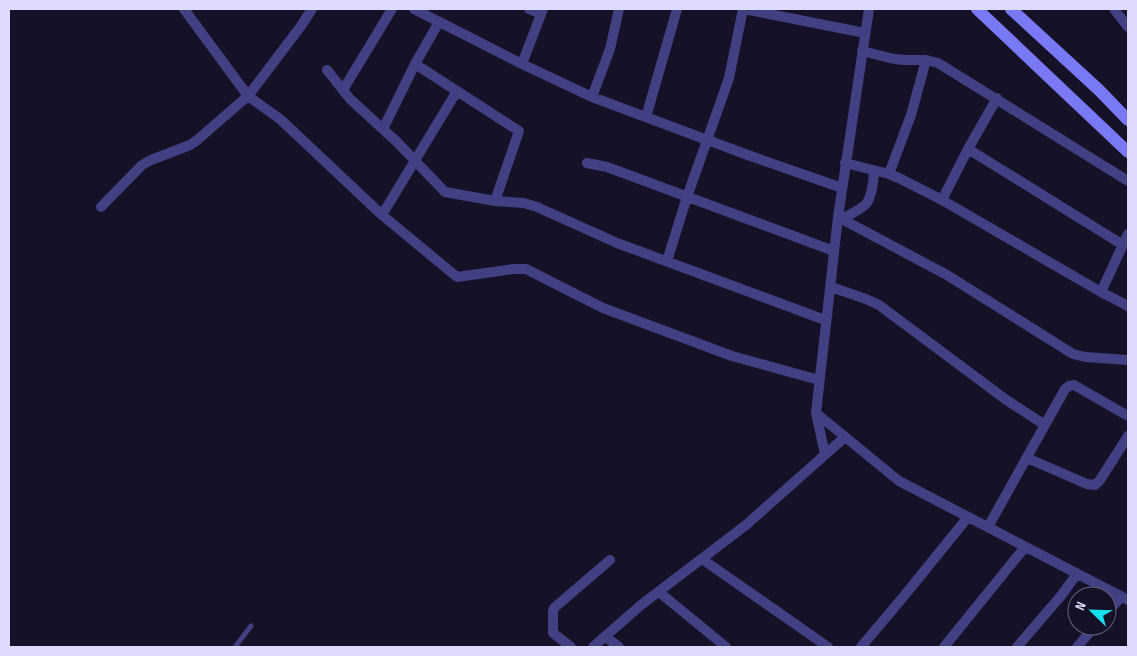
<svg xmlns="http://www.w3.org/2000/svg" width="1137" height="656" font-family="'Sofia Sans Condensed',sans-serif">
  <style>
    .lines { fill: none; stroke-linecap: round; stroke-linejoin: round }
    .service { stroke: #414083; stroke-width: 5 }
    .minor { stroke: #414083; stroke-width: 10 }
    .secondary { stroke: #7979f6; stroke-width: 12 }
  </style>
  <rect width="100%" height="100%" fill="#151228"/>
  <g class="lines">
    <path class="service" d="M 235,647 L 251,626"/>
    <path class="minor" d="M 184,9 L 248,96 L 280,119 L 382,215 L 457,277 L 513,269 L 526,269 L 603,308 L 732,356 L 819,380
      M 414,9 L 522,64 L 592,97 L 745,154 L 842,188
      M 529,9 L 541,14
      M 744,9 L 865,33
      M 869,9 L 838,217 L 816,413 L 899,481 L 1128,600
      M 1114,9 L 1128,27
      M 862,51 L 894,59 L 905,60 L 926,60 L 938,63 L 1128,181
      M 415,64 L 519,131 L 495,201
      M 522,64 L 543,9
      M 327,70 L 350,99 L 397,142 L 445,192 L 495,201 L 524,203 L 537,207 L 617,243 L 825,320
      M 343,90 L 392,9
      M 592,97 L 610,49 L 619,9
      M 646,117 L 677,9
      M 383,129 L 415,64 L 439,22
      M 968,149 L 1123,245
      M 587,163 L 607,167 L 834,251
      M 845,163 L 889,174 L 899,178 L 942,200 L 1101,292 L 1128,306
      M 889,174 L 911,115 L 926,60
      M 942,200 L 968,149 L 997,98
      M 101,207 L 142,165 L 151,160 L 190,145 L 196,141 L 248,96 L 301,26 L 312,9
      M 382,215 L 457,91
      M 838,217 L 947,275 L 1073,354 L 1085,357 L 1128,360
      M 842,219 C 849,215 860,210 866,204 C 871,199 875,177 873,170
      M 667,261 L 687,197 L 729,78 L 743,9
      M 831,287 L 866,299 L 879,305 L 1005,399 L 1045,425
      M 1101,292 L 1128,234
      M 816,413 L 825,454
      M 1027,458 L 1087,484 L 1095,485 L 1100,480 L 1128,436
      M 988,527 L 1065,389 L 1069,386 L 1074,385 L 1128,416
      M 702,559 L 828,647
      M 659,592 L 726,647
      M 1107,613 L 1121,597
      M 606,637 L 619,647
      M 571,647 L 553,633 L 553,611 L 554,608 L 610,560
      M 593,647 L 641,605 L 746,525 L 845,437
      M 861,647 L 904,596 L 968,517
      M 944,647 L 1025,547
      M 1017,647 L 1060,597 L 1077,574
      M 1077,647 L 1095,626"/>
    <path class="secondary" d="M 977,9 L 1128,152
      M 1011,9 L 1099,90 L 1128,120"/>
  </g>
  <rect width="1137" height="656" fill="none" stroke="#dedbfd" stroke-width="20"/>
  <g transform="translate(1092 611) rotate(293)"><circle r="24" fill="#151228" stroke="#65627d"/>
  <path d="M0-4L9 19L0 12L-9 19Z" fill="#15dfef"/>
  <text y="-8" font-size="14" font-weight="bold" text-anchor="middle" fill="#dedbfd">N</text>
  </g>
</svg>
